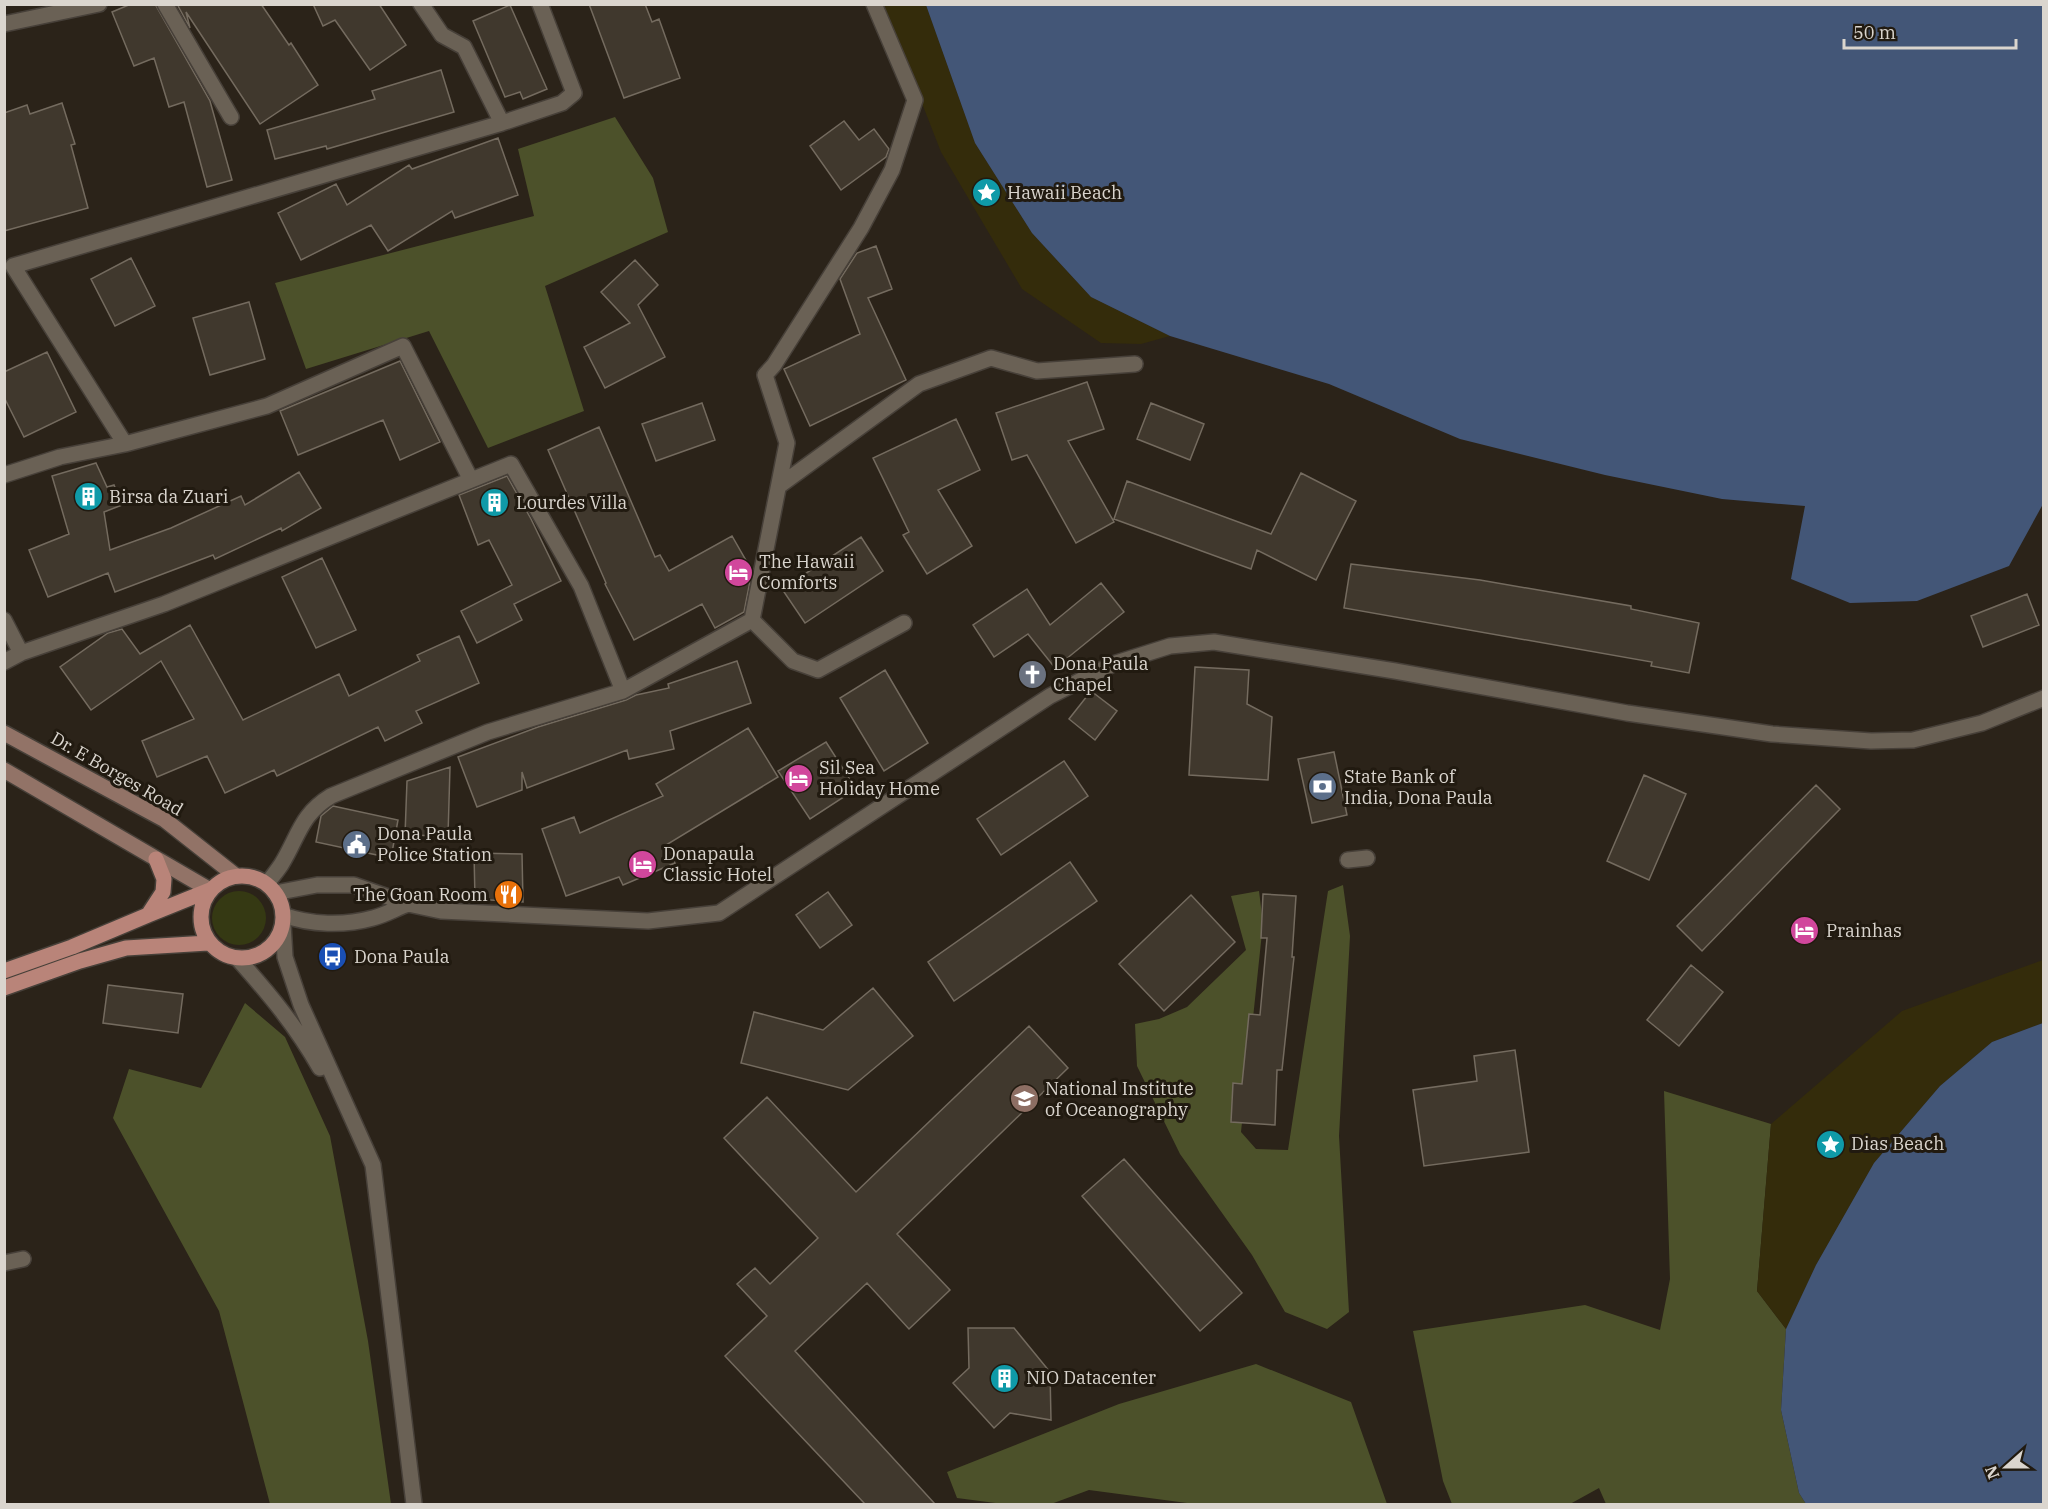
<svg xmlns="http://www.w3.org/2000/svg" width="2048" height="1509" font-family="'IBM Plex Serif',serif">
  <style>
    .green { fill: #353913 }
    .forest { fill: #4c512a }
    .sand { fill: #342c0b }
    .water { fill: #435677 }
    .building { fill: #40382d; stroke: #746b5f; stroke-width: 1.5 }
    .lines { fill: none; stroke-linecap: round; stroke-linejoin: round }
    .minor-casing { stroke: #474039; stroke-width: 18 }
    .tertiary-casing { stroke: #474039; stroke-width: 18 }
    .secondary-casing { stroke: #474039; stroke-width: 18 }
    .primary-casing { stroke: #474039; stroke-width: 18 }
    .minor { stroke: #6a6155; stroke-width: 15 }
    .tertiary { stroke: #6a6155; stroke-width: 15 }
    .secondary { stroke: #927367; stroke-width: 15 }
    .primary { stroke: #b98479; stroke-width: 15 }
    .labels { text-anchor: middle; stroke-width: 6; stroke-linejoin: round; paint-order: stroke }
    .poi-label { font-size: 18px; fill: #dad5ce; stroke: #211a10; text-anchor: start }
    .street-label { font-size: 18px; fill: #dad5ce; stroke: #211a10 }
  </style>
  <rect width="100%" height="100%" fill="#2b2319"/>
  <path class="green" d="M212 918a27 27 0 1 1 54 0a27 27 0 1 1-54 0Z"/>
  <path class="forest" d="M 615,117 L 653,178 L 668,232 L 545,286 L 584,411 L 488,448 L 429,331 L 306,369 L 275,283 L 534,216 L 518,149 Z
    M 1343,885 L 1350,936 L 1339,1136 L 1349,1312 L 1327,1329 L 1285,1312 L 1252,1255 L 1180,1154 L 1137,1066 L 1135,1024 L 1159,1019 L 1187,1007 L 1246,950 L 1231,896 L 1259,891 L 1263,923 L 1241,1132 L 1256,1149 L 1288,1150 L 1328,891 Z
    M 245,1003 L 285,1037 L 330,1136 L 368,1341 L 391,1504 L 270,1504 L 219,1311 L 113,1118 L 129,1069 L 201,1088 Z
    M 1664,1091 L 1771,1124 L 1757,1291 L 1786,1329 L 1781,1410 L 1799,1493 L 1806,1504 L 1606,1504 L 1599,1488 L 1570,1504 L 1452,1504 L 1443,1481 L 1413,1331 L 1585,1305 L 1660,1330 L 1670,1279 Z
    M 1256,1364 L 1351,1402 L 1387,1504 L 1188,1504 L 1187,1503 L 1089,1490 L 1051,1504 L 1003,1504 L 957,1498 L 947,1472 L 1119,1404 Z"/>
  <path class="sand" d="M 887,4 L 926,5 L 975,143 L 1032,233 L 1091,297 L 1170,336 L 1141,344 L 1101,343 L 1022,289 L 941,152 L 884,6 Z
    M 2043,960 L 2043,1023 L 1992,1042 L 1940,1086 L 1874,1163 L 1816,1265 L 1786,1329 L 1757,1291 L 1771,1124 L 1902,1011 Z"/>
  <path class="water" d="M 926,5 L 2043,5 L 2043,504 L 2009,566 L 1917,601 L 1850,603 L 1791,579 L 1805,506 L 1722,499 L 1605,475 L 1460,439 L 1329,384 L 1170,336 L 1091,297 L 1032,233 L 975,143 Z
    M 2043,1023 L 2043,1504 L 1806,1504 L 1799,1493 L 1781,1410 L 1786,1329 L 1816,1265 L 1874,1163 L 1940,1086 L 1992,1042 Z"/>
  <path class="building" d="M 131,4 L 155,4 L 210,101 L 232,180 L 207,187 L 184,102 L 169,107 L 154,58 L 134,66 L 112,12 Z
    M 177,4 L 261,4 L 289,45 L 291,43 L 318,85 L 260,124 L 186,12 L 190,28 Z
    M 313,4 L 379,4 L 406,45 L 370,70 L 335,20 L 323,26 Z
    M 589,4 L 645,4 L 652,22 L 659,19 L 680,78 L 624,98 Z
    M 510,5 L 547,89 L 523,99 L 520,92 L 505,97 L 473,21 Z
    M 441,70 L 454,112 L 327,149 L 326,146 L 275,159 L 267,130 L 375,99 L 372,91 Z
    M 62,103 L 75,144 L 71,145 L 88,208 L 4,231 L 4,113 L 27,105 L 30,114 Z
    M 844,121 L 859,140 L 874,129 L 889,149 L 886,157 L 841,190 L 810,146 Z
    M 498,138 L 518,195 L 455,218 L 452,211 L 388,251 L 371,225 L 301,260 L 278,213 L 336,184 L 347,205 L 409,165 L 412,169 Z
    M 876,246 L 892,289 L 868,298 L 906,380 L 810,426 L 784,369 L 860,334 L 840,279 L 857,253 Z
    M 131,258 L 155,306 L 115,326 L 91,279 Z
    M 635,260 L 658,285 L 638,305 L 665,357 L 605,388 L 584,347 L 630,323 L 601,292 Z
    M 249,302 L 265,359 L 210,375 L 193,318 Z
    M 47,352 L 76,412 L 24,437 L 4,397 L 4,372 Z
    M 400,361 L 440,442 L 400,460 L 383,420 L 298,455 L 280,411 Z
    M 1087,382 L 1104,429 L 1068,441 L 1114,522 L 1076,543 L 1027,455 L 1012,460 L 996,413 Z
    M 702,403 L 715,440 L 656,461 L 642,424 Z
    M 1151,403 L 1204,424 L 1190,460 L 1137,439 Z
    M 956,419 L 980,470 L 938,490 L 972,546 L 927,574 L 903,535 L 909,532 L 873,458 Z
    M 599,427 L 655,557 L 660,555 L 669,571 L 732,536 L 752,571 L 744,612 L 715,628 L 702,604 L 634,640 L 605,584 L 606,583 L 548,450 Z
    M 96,463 L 107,487 L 114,485 L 122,505 L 104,512 L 110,550 L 171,528 L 241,496 L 245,505 L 299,472 L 321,508 L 282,531 L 281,528 L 215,559 L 213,555 L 115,592 L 108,573 L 48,597 L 29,550 L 69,534 L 52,476 Z
    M 1301,473 L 1356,501 L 1316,580 L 1257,550 L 1251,569 L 1114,519 L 1127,481 L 1271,534 Z
    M 507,476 L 531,519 L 561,581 L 514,604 L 522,620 L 477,643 L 461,611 L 512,585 L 489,540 L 478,545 L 459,495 Z
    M 861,537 L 883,571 L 805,623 L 782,589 Z
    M 322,558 L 356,630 L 316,648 L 282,577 Z
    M 1351,564 L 1480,580 L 1631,606 L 1631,609 L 1699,623 L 1689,673 L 1651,666 L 1652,662 L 1344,608 Z
    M 1101,583 L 1124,612 L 1055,668 L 1028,634 L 994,657 L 973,625 L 1027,589 L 1050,625 Z
    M 2027,594 L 2039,625 L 1983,647 L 1971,616 Z
    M 190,625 L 243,720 L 339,674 L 349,696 L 420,661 L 417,655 L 459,636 L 479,683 L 416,711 L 422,723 L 385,741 L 378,727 L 277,776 L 274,770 L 225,793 L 207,756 L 157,777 L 142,741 L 194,719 L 161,661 L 91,710 L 60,667 L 108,633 L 122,629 L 140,654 Z
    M 737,661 L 751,703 L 670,731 L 674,749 L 629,759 L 627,750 L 527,788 L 522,772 L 522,790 L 477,807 L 458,757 L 538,727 L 626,700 L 636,695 L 669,688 L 668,684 Z
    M 1195,667 L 1249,670 L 1247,704 L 1272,717 L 1268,780 L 1189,775 Z
    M 885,670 L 928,743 L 884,771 L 840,698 Z
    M 1091,691 L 1117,711 L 1095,740 L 1069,719 Z
    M 748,728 L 778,777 L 666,845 L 675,863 L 623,885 L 619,877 L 566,896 L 542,829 L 574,817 L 580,833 L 663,796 L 656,784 Z
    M 826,742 L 856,789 L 810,819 L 778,771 Z
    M 1334,752 L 1347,815 L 1312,823 L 1298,759 Z
    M 1064,761 L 1088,796 L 1001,855 L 977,819 Z
    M 450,767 L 448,836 L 405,835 L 407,781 Z
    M 1644,775 L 1686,794 L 1649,880 L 1607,861 Z
    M 1816,785 L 1840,809 L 1702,951 L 1677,926 Z
    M 333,806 L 398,820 L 391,858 L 316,842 L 321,816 Z
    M 474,853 L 522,854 L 523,902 L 475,899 Z
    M 1070,862 L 1097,901 L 954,1001 L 928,962 Z
    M 828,892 L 852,925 L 820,948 L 796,915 Z
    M 1263,894 L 1296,896 L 1292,957 L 1294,957 L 1282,1070 L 1277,1070 L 1275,1125 L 1231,1122 L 1233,1083 L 1242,1084 L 1249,1014 L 1260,1015 L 1267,938 L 1261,938 Z
    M 1191,895 L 1235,942 L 1164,1011 L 1119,964 Z
    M 1691,965 L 1723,992 L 1679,1046 L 1647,1020 Z
    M 108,985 L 183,994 L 178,1033 L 103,1023 Z
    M 873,988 L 913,1036 L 848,1090 L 741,1063 L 754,1012 L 823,1030 Z
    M 1029,1026 L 1068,1068 L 897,1234 L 950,1290 L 909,1329 L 867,1283 L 795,1351 L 935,1504 L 865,1504 L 725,1356 L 767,1316 L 737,1284 L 755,1268 L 770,1284 L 818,1238 L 724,1138 L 767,1097 L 856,1192 Z
    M 1515,1050 L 1529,1152 L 1424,1166 L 1413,1090 L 1477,1081 L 1474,1056 Z
    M 1124,1159 L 1242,1293 L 1200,1331 L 1082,1196 Z
    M 968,1328 L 1014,1328 L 1050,1372 L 1051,1420 L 1010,1413 L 994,1428 L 953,1383 L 969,1368 Z"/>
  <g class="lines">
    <defs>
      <path id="minor" d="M 165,4 L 231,117
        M 4,24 L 99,4
        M 502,123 L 562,103 L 574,93 L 540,4
        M 125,444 L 13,266 L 502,123 L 464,47 L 442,35 L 421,4
        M 4,475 L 60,457 L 125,444 L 267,406 L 403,346 L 471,480
        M 779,486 L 919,384 L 991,358 L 1037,371 L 1135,364
        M 4,620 L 21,653
        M 752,620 L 787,443 L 765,375 L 774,365 L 861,228 L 892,170 L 915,100 L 874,4
        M 4,662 L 21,653 L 164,604 L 511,464 L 581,586 L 623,691
        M 1348,860 L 1367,858
        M 267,884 C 271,878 277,871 281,865 C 299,836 300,815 331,796 L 488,732 L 623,691 L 752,620 L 793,661 L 818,670 L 904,623
        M 275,893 L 317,885 L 354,885 L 408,904 L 441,911 L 648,921 L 719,913 L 1050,696 L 1113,664 L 1170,646 L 1214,642 L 1395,671 L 1627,713 L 1772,734 L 1871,741 L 1913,740 L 1982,723 L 2044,698
        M 283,915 C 311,925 344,926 373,918 C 385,915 397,908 408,904
        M 4,1263 L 23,1259"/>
      <path id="tertiary" d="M 283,924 L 285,957 L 301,1005 L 373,1165 L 414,1504
        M 238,959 C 270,995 296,1026 320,1068"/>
      <path id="secondary" d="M 4,733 L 165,820 L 236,876
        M 4,770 L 210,890"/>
      <path id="primary" d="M201 917a41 41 0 1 1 82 0a41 41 0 1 1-82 0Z
        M 148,915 L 210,890
        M 4,971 L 72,947 L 148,915 L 163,892 L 164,879 L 156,859
        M 4,988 L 80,961 L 126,948 L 208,943"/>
    </defs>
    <use href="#minor" class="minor-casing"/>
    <use href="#tertiary" class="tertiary-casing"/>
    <use href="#secondary" class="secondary-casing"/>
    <use href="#primary" class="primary-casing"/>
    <use href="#minor" class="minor"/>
    <use href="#tertiary" class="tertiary"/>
    <use href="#secondary" class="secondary"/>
    <use href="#primary" class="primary"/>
  </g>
  <defs>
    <symbol id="sight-disc" viewBox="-11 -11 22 22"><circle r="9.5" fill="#0f9aa8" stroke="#211a10"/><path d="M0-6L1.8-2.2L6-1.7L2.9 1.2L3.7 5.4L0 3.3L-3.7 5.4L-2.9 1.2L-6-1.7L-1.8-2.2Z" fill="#fff"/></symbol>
    <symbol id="building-disc" viewBox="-11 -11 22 22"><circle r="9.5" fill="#0f9aa8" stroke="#211a10"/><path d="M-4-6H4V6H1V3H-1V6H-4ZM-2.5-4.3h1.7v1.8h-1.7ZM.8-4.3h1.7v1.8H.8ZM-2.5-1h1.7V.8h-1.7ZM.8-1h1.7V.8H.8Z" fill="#fff"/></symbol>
    <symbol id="hotel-disc" viewBox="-11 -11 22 22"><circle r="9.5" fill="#d1479c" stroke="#211a10"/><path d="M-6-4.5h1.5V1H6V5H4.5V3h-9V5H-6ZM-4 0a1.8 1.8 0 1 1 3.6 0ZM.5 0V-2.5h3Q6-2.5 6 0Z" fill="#fff"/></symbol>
    <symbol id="church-disc" viewBox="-11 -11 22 22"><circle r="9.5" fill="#6b7280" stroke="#211a10"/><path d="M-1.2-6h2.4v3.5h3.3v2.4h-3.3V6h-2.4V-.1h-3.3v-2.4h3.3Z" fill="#fff"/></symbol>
    <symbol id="bank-disc" viewBox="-11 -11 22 22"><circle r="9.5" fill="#5c6f8a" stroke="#211a10"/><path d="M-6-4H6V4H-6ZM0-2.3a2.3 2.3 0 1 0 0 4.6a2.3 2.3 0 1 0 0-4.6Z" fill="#fff"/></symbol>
    <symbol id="civic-disc" viewBox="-11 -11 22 22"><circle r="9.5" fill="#5c6f8a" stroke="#211a10"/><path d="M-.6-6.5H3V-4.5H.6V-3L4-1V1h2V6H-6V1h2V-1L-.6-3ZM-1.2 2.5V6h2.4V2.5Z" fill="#fff"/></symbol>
    <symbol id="restaurant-disc" viewBox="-11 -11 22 22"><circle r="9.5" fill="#e8710a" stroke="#211a10"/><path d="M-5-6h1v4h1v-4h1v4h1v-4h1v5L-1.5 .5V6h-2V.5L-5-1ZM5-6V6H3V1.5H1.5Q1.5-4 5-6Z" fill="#fff"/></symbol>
    <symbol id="bus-disc" viewBox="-11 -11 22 22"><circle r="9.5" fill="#1a4fb4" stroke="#211a10"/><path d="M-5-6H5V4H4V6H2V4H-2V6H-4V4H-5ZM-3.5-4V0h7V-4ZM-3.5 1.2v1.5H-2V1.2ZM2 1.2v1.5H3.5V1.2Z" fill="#fff"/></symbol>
    <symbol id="university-disc" viewBox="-11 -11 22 22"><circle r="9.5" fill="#8d6e63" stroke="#211a10"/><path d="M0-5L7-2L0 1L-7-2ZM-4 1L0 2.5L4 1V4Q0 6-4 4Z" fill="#fff"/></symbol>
  </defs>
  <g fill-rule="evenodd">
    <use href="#sight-disc" x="970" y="176" width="33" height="33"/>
    <use href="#building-disc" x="72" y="480" width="33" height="33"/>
    <use href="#building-disc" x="478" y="486" width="33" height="33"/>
    <use href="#hotel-disc" x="722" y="556" width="33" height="33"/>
    <use href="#church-disc" x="1016" y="658" width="33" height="33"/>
    <use href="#hotel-disc" x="782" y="762" width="33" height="33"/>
    <use href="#bank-disc" x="1306" y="770" width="33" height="33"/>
    <use href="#civic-disc" x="340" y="828" width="33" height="33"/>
    <use href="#hotel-disc" x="626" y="848" width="33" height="33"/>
    <use href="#restaurant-disc" x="492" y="878" width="33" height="33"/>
    <use href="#hotel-disc" x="1788" y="914" width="33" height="33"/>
    <use href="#bus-disc" x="316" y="940" width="33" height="33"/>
    <use href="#university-disc" x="1008" y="1082" width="33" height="33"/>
    <use href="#sight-disc" x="1814" y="1128" width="33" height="33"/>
    <use href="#building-disc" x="988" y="1362" width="33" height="33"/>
  </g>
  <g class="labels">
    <g class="poi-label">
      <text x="1007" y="199">Hawaii Beach</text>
      <text x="109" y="503">Birsa da Zuari</text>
      <text x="516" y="509">Lourdes Villa</text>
      <text x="759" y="568">The Hawaii<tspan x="759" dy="21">Comforts</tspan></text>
      <text x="1053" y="670">Dona Paula<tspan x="1053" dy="21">Chapel</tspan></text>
      <text x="819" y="774">Sil Sea<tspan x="819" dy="21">Holiday Home</tspan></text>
      <text x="1344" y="783">State Bank of<tspan x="1344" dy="21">India, Dona Paula</tspan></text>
      <text x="377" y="840">Dona Paula<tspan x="377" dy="21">Police Station</tspan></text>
      <text x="663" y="860">Donapaula<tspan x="663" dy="21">Classic Hotel</tspan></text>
      <text x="488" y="901" text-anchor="end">The Goan Room</text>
      <text x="1826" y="937">Prainhas</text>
      <text x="354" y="963">Dona Paula</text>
      <text x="1045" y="1095">National Institute<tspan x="1045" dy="21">of Oceanography</tspan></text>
      <text x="1851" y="1150">Dias Beach</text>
      <text x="1026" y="1384">NIO Datacenter</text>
    </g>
    <g class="street-label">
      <text transform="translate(117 774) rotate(30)" y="6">Dr. E Borges Road</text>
    </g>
  </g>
  <rect width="2048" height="1509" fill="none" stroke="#dad5ce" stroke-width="12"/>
  <g transform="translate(2006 1467) rotate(249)" stroke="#211a10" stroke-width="4.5" paint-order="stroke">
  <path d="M0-4.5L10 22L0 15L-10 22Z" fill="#dad5ce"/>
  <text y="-9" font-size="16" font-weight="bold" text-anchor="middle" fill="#dad5ce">N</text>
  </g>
  <path d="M1844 39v9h172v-9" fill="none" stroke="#dad5ce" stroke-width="3"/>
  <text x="1853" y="39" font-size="18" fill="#dad5ce" stroke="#211a10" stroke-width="4.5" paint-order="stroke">50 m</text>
</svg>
